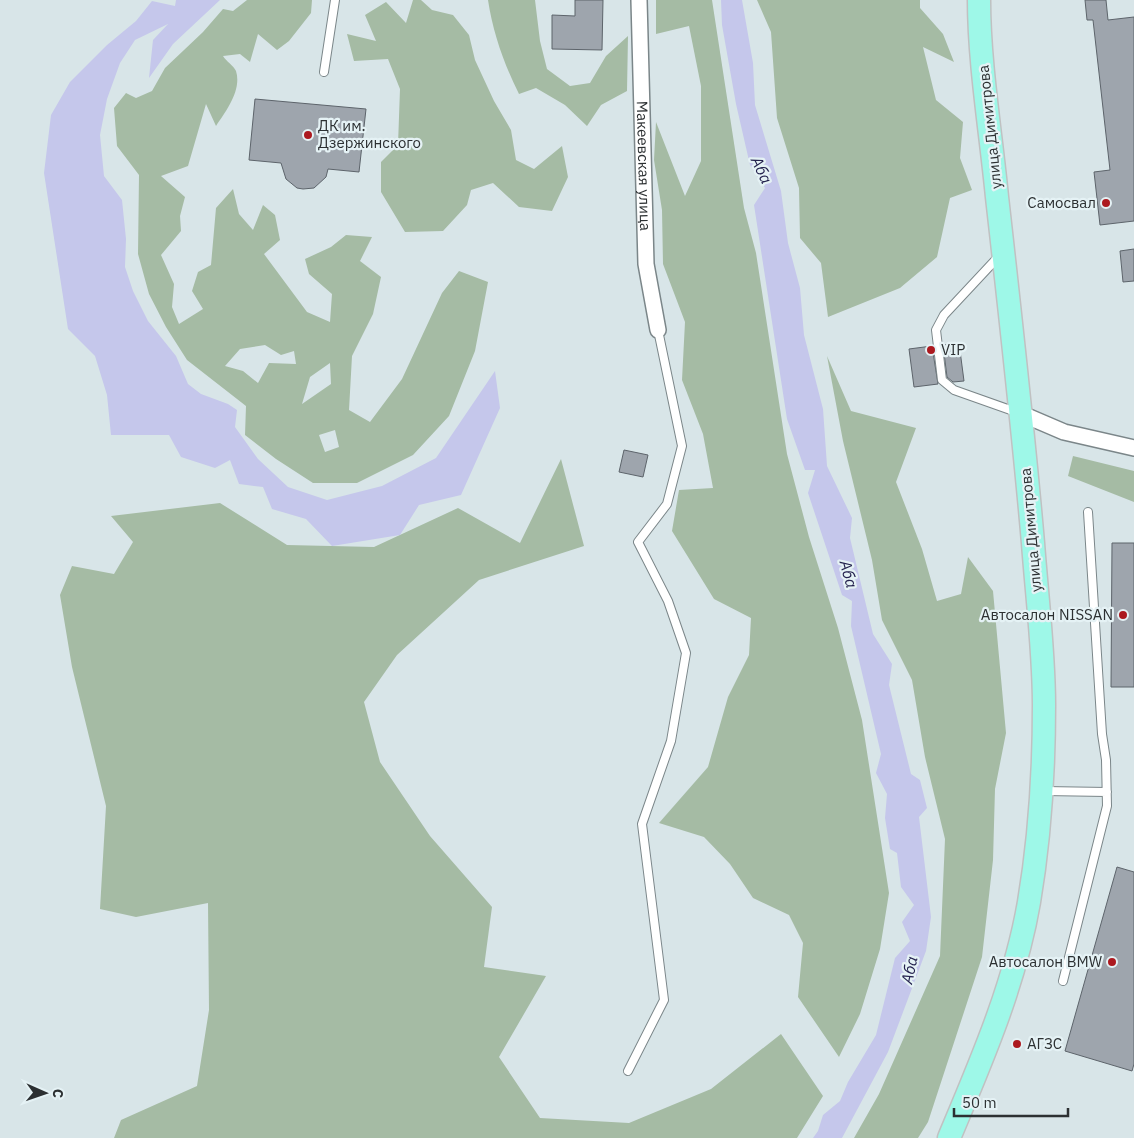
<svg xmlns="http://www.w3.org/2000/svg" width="1134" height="1138" font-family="'IBM Plex Sans',sans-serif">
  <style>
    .green { fill: #a5bba4; fill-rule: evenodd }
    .water { fill: #c5c7eb }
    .building { fill: #9ea5ad; stroke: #5d646b }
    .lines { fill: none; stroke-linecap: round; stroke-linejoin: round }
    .lane-casing { stroke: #7b8689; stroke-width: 10 }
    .street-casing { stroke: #7b8689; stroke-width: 18 }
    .primary-casing { stroke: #c0c1c2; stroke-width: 25 }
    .lane { stroke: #fff; stroke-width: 8 }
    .street { stroke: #fff; stroke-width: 15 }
    .primary { stroke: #9ef8e8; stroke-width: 22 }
    .poi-dot { fill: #ac191f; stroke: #e5f2f5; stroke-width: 2 }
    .labels { text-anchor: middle; stroke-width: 4.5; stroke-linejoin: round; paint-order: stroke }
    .poi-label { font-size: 15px; fill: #2c3032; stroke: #e5f2f5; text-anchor: start }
    .street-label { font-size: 15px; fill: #2c3032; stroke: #e5f2f5 }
    .water-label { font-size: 16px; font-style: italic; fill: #25234f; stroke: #e5f2f5 }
  </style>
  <rect width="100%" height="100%" fill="#d8e5e8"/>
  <path class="green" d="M 247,0 L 312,0 L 311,13 L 289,41 L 277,50 L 258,34 L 250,62 L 240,54 L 223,56 C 226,61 234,66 236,71 C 242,90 226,111 216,126 L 206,104 L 188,166 L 161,176 L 185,197 L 180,216 L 181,231 L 161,255 L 174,284 L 172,307 L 179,324 L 203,309 L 192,291 L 198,272 L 211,265 L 216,208 L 233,189 L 239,214 L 253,230 L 263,205 L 275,215 L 280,240 L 264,254 L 307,312 L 330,322 L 332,294 L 309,274 L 305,259 L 331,247 L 346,235 L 372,237 L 360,261 L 381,277 L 373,314 L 352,356 L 349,410 L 370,422 L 402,379 L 442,293 L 459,271 L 488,282 L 475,351 L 449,416 L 413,455 L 357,483 L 313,483 L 276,459 L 245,435 L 246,406 L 187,360 L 166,327 L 149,294 L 138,254 L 139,175 L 117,146 L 114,108 L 126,93 L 136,98 L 152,91 L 165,68 L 203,32 L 223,9 L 233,11 ZM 265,345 L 281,355 L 294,351 L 296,364 L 269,363 L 258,383 L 243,371 L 225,366 L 240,349 ZM 330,363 L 331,384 L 302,404 L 310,377 ZM 335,430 L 339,447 L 325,452 L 319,435 Z
    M 413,0 L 421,0 L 432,10 L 453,15 L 469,35 L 475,60 L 494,101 L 511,130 L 516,160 L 534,169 L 562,146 L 568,177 L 552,211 L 519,207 L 493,183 L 471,190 L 467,205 L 443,231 L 405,232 L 381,192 L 381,162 L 398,145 L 400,89 L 388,59 L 354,61 L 347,34 L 376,41 L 365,15 L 386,2 L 406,23 Z
    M 488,0 L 535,0 L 540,41 L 547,69 L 570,86 L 590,83 L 606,56 L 628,36 L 627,91 L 601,105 L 587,126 L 565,105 L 536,88 L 519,94 C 504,64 493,33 488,0 Z
    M 656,0 L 712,0 L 744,208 L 756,253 L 787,454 L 809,537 L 838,628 L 862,720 L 889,893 L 880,949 L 860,1014 L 839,1057 L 798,997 L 803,943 L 789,915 L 753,898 L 730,864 L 704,837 L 659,823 L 708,767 L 728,697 L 749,655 L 751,618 L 714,599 L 672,531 L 679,490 L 713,488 L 703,434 L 682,380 L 685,322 L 663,264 L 662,210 L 654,160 L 656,122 L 685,196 L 701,161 L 701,86 L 689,26 L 656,34 Z
    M 757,0 L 920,0 L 920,8 L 943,34 L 954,62 L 923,47 L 936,100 L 963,122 L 960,158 L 972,190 L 950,198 L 937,257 L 900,288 L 828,317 L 821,263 L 800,238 L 799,188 L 777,118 L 771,32 Z
    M 827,356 L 851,411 L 916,428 L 896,482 L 922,549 L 937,601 L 961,594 L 968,557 L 993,591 L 1006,733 L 995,789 L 993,860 L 982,957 L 928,1122 L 918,1138 L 854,1138 L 879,1094 L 940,956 L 945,839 L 925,757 L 912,680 L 882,620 L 872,560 L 843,441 Z
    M 1073,456 L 1134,471 L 1134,502 L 1068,476 Z
    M 561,459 L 584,546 L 479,580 L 397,655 L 364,702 L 380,762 L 430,836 L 492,907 L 484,967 L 546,976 L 499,1057 L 540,1118 L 629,1123 L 711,1089 L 781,1034 L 823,1096 L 797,1138 L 114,1138 L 121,1120 L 197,1086 L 209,1010 L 208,903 L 136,917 L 100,909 L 106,806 L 72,667 L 60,595 L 72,566 L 114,574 L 133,542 L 111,516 L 220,503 L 287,545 L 374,547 L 458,508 L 520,543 Z"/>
  <path class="water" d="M 176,0 L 220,0 L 173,44 L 149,78 L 153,40 L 168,24 L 135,40 L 120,63 L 107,99 L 100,135 L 104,176 L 122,200 L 126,239 L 125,267 L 133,291 L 148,321 L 176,356 L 188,384 L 201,394 L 228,404 L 237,410 L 235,427 L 258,459 L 288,487 L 327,500 L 382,486 L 436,458 L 495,371 L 500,408 L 461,495 L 419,505 L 400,535 L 332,546 L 306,519 L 272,509 L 263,487 L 239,484 L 230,460 L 215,468 L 181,457 L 169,435 L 111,435 L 107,395 L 95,356 L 68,329 L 44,173 L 51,115 L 70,82 L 107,45 L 136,21 L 152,1 L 175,6 Z
    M 721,0 L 742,0 L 753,63 L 755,105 L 781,191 L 788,243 L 800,288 L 804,335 L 823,409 L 827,466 L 852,518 L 850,538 L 873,634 L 892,664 L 889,685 L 911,774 L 920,780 L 927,808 L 919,817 L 931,917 L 926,951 L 888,1052 L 842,1138 L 813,1138 L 818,1131 L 823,1115 L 840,1101 L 848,1082 L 876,1035 L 895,958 L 910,941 L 902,922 L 914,905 L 901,887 L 897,853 L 890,849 L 885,818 L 887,794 L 876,773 L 881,754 L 851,626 L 852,601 L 842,595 L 808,493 L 815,470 L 805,470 L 787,419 L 754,205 L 765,188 L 750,165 L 736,104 L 722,25 Z"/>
  <path class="building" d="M 575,0 L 603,0 L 602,50 L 552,49 L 552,15 L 575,16 Z
    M 1085,0 L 1106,0 L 1108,20 L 1134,17 L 1134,221 L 1100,225 L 1094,172 L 1110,170 L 1093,20 L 1087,20 Z
    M 255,99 L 366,109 L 359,172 L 328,169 L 326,177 L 314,188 L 303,189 L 297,188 L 286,179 L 281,163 L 249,160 Z
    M 1134,249 L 1134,281 L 1123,282 L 1120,251 Z
    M 959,343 L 964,381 L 953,382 L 947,377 L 943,345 Z
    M 932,346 L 938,384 L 914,387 L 909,349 Z
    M 624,450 L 648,455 L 643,477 L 619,472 Z
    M 1112,543 L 1134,543 L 1134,687 L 1111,687 Z
    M 1117,867 L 1134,872 L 1134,1064 L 1132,1071 L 1065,1051 Z"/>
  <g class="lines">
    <defs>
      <path id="lane" d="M 324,72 L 335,0
        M 1000,255 L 944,315 L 936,330 L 942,380 L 954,390 L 1019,413
        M 1044,791 L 1107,792
        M 1063,981 L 1107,806 L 1106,760 L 1102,734 L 1088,512
        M 628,1071 L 664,1000 L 642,824 L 671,741 L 686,653 L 668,601 L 638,542 L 667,504 L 682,446 L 658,330"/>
      <g id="street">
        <path id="s1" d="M 639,0 L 646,264 L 658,330"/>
        <path d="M 1022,414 L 1064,432 L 1134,448"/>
      </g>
      <path id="primary" d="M 949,1138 C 981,1062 1015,984 1029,902 C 1040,837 1044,771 1044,705 C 1044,652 1037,597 1033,543 C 1023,427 1010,312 997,197 C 991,134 979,63 979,0"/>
    </defs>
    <use href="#lane" class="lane-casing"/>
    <use href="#street" class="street-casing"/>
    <use href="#primary" class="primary-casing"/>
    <use href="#lane" class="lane"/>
    <use href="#street" class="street"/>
    <use href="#primary" class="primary"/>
  </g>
  <g class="poi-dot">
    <circle cx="308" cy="135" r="5"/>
    <circle cx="1106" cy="203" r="5"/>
    <circle cx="931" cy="350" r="5"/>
    <circle cx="1123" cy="615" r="5"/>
    <circle cx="1112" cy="962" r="5"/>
    <circle cx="1017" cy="1044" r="5"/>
  </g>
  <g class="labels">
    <g class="poi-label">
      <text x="318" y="131">ДК им.<tspan x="318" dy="17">Дзержинского</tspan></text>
      <text x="1096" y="208" text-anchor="end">Самосвал</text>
      <text x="941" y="355">VIP</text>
      <text x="1113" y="620" text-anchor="end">Автосалон NISSAN</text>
      <text x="1102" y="967" text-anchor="end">Автосалон BMW</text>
      <text x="1027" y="1049">АГЗС</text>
    </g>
    <g class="street-label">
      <text transform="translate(990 127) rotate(-96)" y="5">улица Димитрова</text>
      <text dy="5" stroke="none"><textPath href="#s1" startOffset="166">Макеевская улица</textPath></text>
      <text transform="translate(1031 530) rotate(-95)" y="5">улица Димитрова</text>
    </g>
    <g class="water-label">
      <text transform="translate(762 170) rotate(64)" y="6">Аба</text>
      <text transform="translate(849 574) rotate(75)" y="6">Аба</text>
      <text transform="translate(909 970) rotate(-78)" y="6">Аба</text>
    </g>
  </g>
  <g transform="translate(45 1093) rotate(92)" stroke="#e5f2f5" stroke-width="4" paint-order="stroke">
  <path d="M0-4L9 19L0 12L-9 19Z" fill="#2c3032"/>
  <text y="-8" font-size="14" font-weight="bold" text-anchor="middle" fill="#2c3032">С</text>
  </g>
  <path d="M954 1108v8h114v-8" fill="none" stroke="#2c3032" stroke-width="2.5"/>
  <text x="962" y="1108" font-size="15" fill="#2c3032" stroke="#e5f2f5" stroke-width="4" paint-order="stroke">50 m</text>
</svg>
